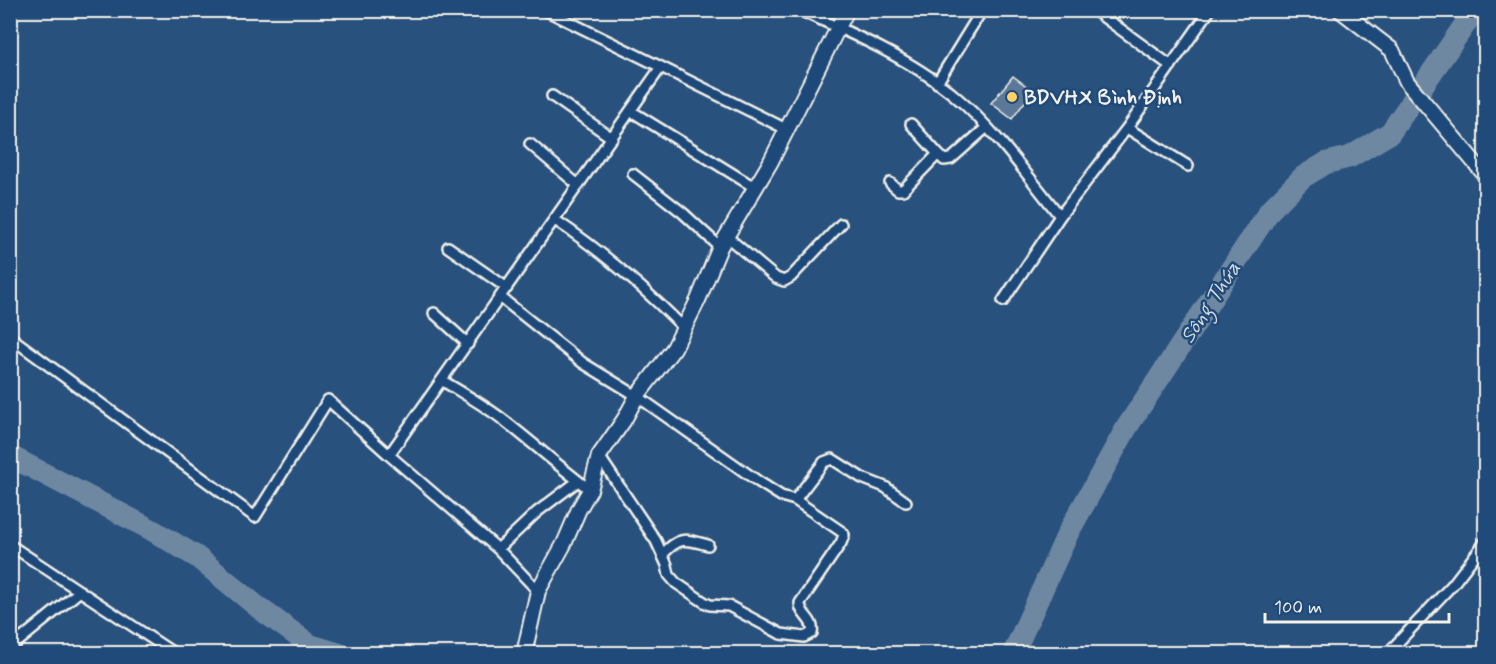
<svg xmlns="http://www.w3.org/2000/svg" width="1496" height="664" font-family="Mynerve,sans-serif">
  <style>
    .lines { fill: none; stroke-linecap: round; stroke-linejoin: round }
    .river { stroke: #6e88a2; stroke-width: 22 }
    .building { fill: #5b7899; stroke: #f4f1e8; stroke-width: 1.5 }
    .street-casing { stroke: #f4f1e8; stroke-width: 14 }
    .secondary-casing { stroke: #f4f1e8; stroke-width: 18 }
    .street { stroke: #1f4a7a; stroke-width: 9 }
    .secondary { stroke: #1f4a7a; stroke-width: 14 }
    .poi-dot { fill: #ffd166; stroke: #1f4a7a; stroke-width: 2 }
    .labels { text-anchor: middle; stroke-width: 5; stroke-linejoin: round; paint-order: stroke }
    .poi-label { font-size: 20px; font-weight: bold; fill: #f4f1e8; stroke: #1f4a7a; text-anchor: start }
    .water-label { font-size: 21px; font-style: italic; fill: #d9dcda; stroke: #1f4a7a }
  </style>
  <rect width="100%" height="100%" fill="#28517e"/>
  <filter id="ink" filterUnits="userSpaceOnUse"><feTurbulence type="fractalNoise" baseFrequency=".0167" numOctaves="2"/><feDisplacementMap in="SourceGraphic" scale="12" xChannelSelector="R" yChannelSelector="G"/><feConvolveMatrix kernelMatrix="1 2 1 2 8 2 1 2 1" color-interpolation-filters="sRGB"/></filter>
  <g filter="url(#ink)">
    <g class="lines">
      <path class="river" d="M 10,456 L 152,530 L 197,557 L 259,608 L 310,645 L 340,654
        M 1013,654 L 1068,533 L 1127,427 L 1270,210 L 1303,177 L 1326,163 L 1350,157 L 1390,133 L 1475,10"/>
    </g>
    <path class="building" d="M 1013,76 L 1033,91 L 1012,119 L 991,103 Z"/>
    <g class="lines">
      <defs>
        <path id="street" d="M 545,10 L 661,67
          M 799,10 C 851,33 911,59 955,96 C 995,130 1027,175 1060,216
          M 1094,10 L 1171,66
          M 937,83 L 982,10
          M 552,96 L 612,138
          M 631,111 L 754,187
          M 911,124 L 938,154
          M 1127,128 L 1188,166
          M 530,144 L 578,185
          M 633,174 L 683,213 L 720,247
          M 890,183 L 898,190 L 903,190 L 938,154 L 944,160 L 951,159 L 987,127
          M 555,220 C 602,251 644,288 684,328
          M 726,236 L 776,278 L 784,281 L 791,277 L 841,224
          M 448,247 L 507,288
          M 500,297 L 583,363 L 637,396 L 759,482 L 781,496 L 795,500 L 842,532 L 844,535 L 841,543 L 800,603 C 800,616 815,619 812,633 L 804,637 L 781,634 L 729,606 L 710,605 L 704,602 L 676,583 L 669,575 L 667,565 L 656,541 L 599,456
          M 1003,301 L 1060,216 L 1127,128 L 1210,10
          M 434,313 L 468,344
          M 10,337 L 255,517 L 328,400 L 389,455
          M 443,381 C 464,394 486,406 506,422 C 534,444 561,468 590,490
          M 795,500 L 824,462 L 832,459 L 862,478 L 885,487 L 906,502
          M 10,545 L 175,654
          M 498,549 L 537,512 L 578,481
          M 663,554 C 680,536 685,539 708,545
          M 538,591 L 498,549 L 389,455 L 661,67 L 786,129
          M 10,648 L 80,591
          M 1387,654 L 1453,584 L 1486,541"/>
        <path id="secondary" d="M 1340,10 L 1392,50 L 1407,82 L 1486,176
          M 524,654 L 538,591 L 564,544 L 579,509 L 590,490 L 599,456 L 624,420 L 637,396 L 674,348 L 698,300 L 720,247 L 770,163 L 847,10"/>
      </defs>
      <use href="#street" class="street-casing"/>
      <use href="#secondary" class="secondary-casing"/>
      <use href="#street" class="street"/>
      <use href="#secondary" class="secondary"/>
    </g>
  </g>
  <circle class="poi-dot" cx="1012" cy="97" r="6"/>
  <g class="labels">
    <g class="poi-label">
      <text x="1024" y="104">BDVHX Bình Định</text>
    </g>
    <g class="water-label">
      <text transform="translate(1210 302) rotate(-57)" y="7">Sông Thứa</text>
    </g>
  </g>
  <rect width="1496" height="664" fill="none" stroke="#1f4a7a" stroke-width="36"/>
  <rect x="18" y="18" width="1460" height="628" fill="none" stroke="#f4f1e8" stroke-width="2" filter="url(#ink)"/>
  <path d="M1265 613v9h184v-9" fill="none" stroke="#f4f1e8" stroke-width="3"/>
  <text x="1274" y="613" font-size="18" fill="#f4f1e8" stroke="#1f4a7a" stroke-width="4.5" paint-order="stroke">100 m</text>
</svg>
